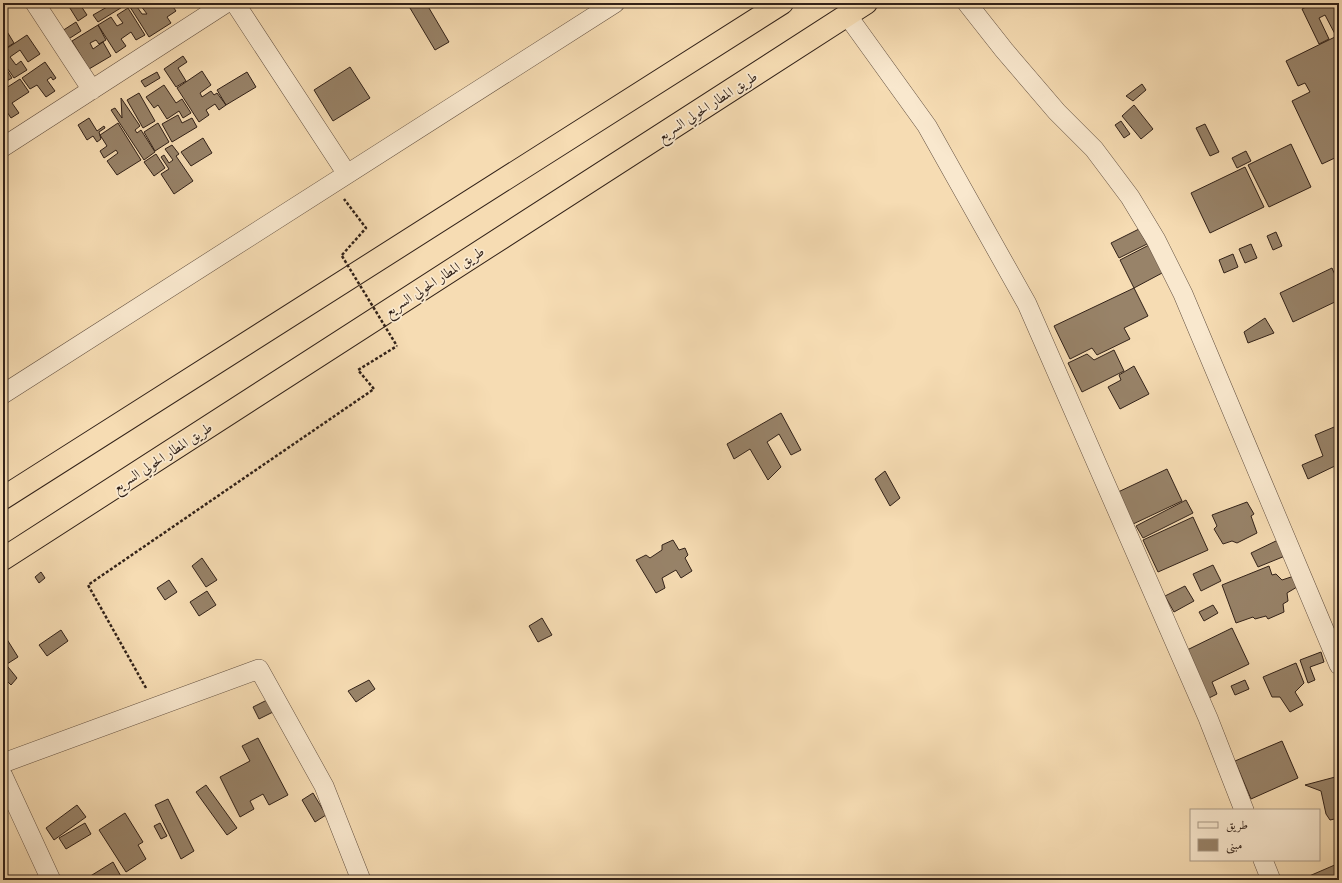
<svg xmlns="http://www.w3.org/2000/svg" width="1342" height="883" font-family="'IM FELL English',Amiri,serif">
  <style>
    .building { fill: #988369; stroke: #322219 }
    .lines { fill: none; stroke-linecap: round; stroke-linejoin: round }
    .street-casing { stroke: #635040; stroke-width: 20 }
    .highway-casing { stroke: #322219; stroke-width: 24 }
    .path { stroke: #322219; stroke-width: 2.5; stroke-dasharray: 3 2; stroke-linecap: butt }
    .street { stroke: #f9e8ce; stroke-width: 19 }
    .highway { stroke: #f6dcb3; stroke-width: 22 }
    .path-bridge { stroke: #322219; stroke-width: 2.5; stroke-dasharray: 3 2; stroke-linecap: butt }
    .labels { text-anchor: middle; stroke-width: 3.5; stroke-linejoin: round; paint-order: stroke }
    .street-label { font-size: 14px; fill: #322219; stroke: #f9e8ce }
  </style>
  <rect width="100%" height="100%" fill="#f6dcb3"/>
  <filter id="stains"><feTurbulence type="fractalNoise" baseFrequency=".005" numOctaves="4"/><feColorMatrix values="0 0 0 0 .2 0 0 0 0 .09 0 0 0 0 .02 0 0 0 .5 -.17"/></filter>
  <radialGradient id="worn" r=".72"><stop offset=".6" stop-color="#630" stop-opacity="0"/><stop offset="1" stop-color="#630" stop-opacity=".3"/></radialGradient>
  <path class="building" d="M 71,3 L 79,3 L 87,15 L 78,21 L 68,5 Z
    M 104,3 L 123,3 L 124,6 L 98,22 L 93,15 L 107,7 Z
    M 146,3 L 173,3 L 171,4 L 176,11 L 167,17 L 171,23 L 149,37 L 130,7 L 135,4 L 142,14 L 147,14 L 141,6 Z
    M 407,3 L 426,3 L 449,42 L 435,50 Z
    M 1314,3 L 1336,3 L 1339,9 L 1339,35 L 1336,36 L 1325,15 L 1319,18 L 1329,39 L 1319,44 L 1302,9 Z
    M 128,8 L 145,35 L 136,40 L 131,32 L 121,39 L 126,46 L 116,53 L 98,25 L 111,17 L 117,26 L 123,23 L 117,15 Z
    M 76,22 L 81,31 L 67,40 L 62,31 Z
    M 3,25 L 14,43 L 3,50 Z
    M 98,25 L 106,40 L 99,44 L 96,40 L 90,43 L 93,49 L 103,42 L 111,56 L 89,69 L 72,41 Z
    M 27,35 L 40,54 L 28,62 L 20,50 L 10,57 L 16,65 L 21,61 L 27,70 L 14,78 L 3,62 L 3,51 Z
    M 1339,35 L 1339,156 L 1322,164 L 1292,101 L 1310,92 L 1305,83 L 1298,86 L 1286,61 Z
    M 183,56 L 187,62 L 178,68 L 186,81 L 176,87 L 164,69 Z
    M 45,62 L 56,78 L 53,80 L 51,77 L 47,80 L 55,91 L 46,97 L 37,85 L 30,89 L 22,78 Z
    M 3,64 L 12,78 L 3,83 Z
    M 350,67 L 370,98 L 333,121 L 314,90 Z
    M 202,71 L 211,85 L 200,93 L 202,97 L 211,91 L 214,95 L 217,93 L 226,105 L 219,110 L 215,104 L 206,110 L 209,115 L 199,122 L 177,88 Z
    M 157,72 L 160,78 L 145,87 L 141,81 Z
    M 247,72 L 256,87 L 226,105 L 217,90 Z
    M 20,79 L 29,92 L 12,103 L 19,113 L 11,118 L 3,106 L 3,90 Z
    M 1142,84 L 1146,90 L 1133,101 L 1126,96 Z
    M 164,85 L 176,103 L 182,99 L 191,113 L 183,118 L 179,111 L 167,119 L 158,105 L 154,108 L 146,97 Z
    M 139,93 L 155,121 L 143,128 L 127,100 Z
    M 121,98 L 140,126 L 135,130 L 137,133 L 141,130 L 155,152 L 144,160 L 111,110 L 115,108 L 122,118 Z
    M 1134,105 L 1153,129 L 1141,139 L 1122,116 Z
    M 178,115 L 182,123 L 192,118 L 197,127 L 172,142 L 162,124 Z
    M 89,118 L 97,131 L 104,126 L 105,128 L 99,132 L 101,139 L 97,142 L 93,136 L 87,140 L 78,125 Z
    M 1121,121 L 1130,134 L 1124,138 L 1115,125 Z
    M 118,123 L 141,160 L 117,175 L 107,161 L 118,153 L 116,150 L 104,158 L 100,151 L 107,146 L 100,135 Z
    M 158,123 L 169,142 L 155,151 L 144,132 Z
    M 1205,124 L 1219,152 L 1210,156 L 1196,128 Z
    M 203,138 L 212,153 L 191,166 L 181,152 Z
    M 1291,144 L 1311,187 L 1269,207 L 1248,165 Z
    M 172,145 L 179,154 L 176,156 L 193,181 L 174,194 L 161,174 L 169,169 L 161,157 L 164,155 L 169,163 L 173,160 L 165,149 Z
    M 1246,151 L 1251,161 L 1237,168 L 1232,158 Z
    M 156,154 L 165,168 L 154,176 L 144,162 Z
    M 1245,167 L 1264,207 L 1210,233 L 1191,193 Z
    M 1139,229 L 1147,244 L 1119,258 L 1111,243 Z
    M 1276,232 L 1282,246 L 1273,250 L 1267,236 Z
    M 1251,244 L 1257,258 L 1245,263 L 1239,249 Z
    M 1149,245 L 1164,272 L 1134,288 L 1120,260 Z
    M 1233,254 L 1238,267 L 1224,273 L 1219,260 Z
    M 1332,268 L 1339,284 L 1339,300 L 1293,322 L 1280,293 Z
    M 1134,288 L 1148,316 L 1124,328 L 1130,339 L 1097,355 L 1092,348 L 1070,359 L 1054,326 Z
    M 1265,318 L 1274,333 L 1248,343 L 1244,332 Z
    M 1114,350 L 1124,371 L 1082,392 L 1068,363 L 1087,354 L 1094,360 Z
    M 1134,366 L 1149,394 L 1120,409 L 1108,387 L 1121,380 L 1119,375 Z
    M 781,413 L 801,450 L 791,455 L 779,434 L 767,442 L 781,467 L 768,480 L 750,449 L 734,459 L 727,444 Z
    M 1339,425 L 1339,464 L 1308,479 L 1302,465 L 1323,456 L 1315,435 Z
    M 1167,469 L 1182,501 L 1131,525 L 1116,493 Z
    M 885,471 L 900,498 L 890,506 L 875,479 Z
    M 1186,500 L 1193,513 L 1143,538 L 1136,526 Z
    M 1247,502 L 1254,514 L 1251,516 L 1257,533 L 1237,543 L 1232,541 L 1223,544 L 1214,529 L 1217,526 L 1212,515 Z
    M 1193,517 L 1208,550 L 1158,572 L 1143,540 Z
    M 673,540 L 679,550 L 685,548 L 688,555 L 685,558 L 692,571 L 681,578 L 676,570 L 662,578 L 665,588 L 656,593 L 636,560 L 646,555 L 650,558 L 662,550 L 662,545 Z
    M 1278,540 L 1285,556 L 1258,567 L 1251,553 Z
    M 202,558 L 217,580 L 206,587 L 192,566 Z
    M 1213,565 L 1221,581 L 1201,591 L 1193,574 Z
    M 1269,566 L 1272,575 L 1276,574 L 1282,580 L 1294,576 L 1297,587 L 1287,593 L 1288,601 L 1283,604 L 1284,612 L 1268,619 L 1266,616 L 1255,619 L 1253,617 L 1236,623 L 1222,585 Z
    M 41,572 L 45,578 L 39,583 L 35,577 Z
    M 169,580 L 177,592 L 165,600 L 157,588 Z
    M 1185,586 L 1194,601 L 1174,612 L 1165,596 Z
    M 207,591 L 216,605 L 199,616 L 190,602 Z
    M 1213,605 L 1218,613 L 1204,621 L 1199,612 Z
    M 542,618 L 552,635 L 538,642 L 529,626 Z
    M 1232,628 L 1249,664 L 1212,682 L 1217,694 L 1207,699 L 1185,651 Z
    M 61,630 L 68,641 L 47,656 L 39,645 Z
    M 3,633 L 18,657 L 7,664 L 3,657 Z
    M 1321,652 L 1324,662 L 1310,667 L 1315,680 L 1308,683 L 1300,660 Z
    M 4,662 L 17,678 L 11,685 L 3,677 Z
    M 1296,663 L 1304,683 L 1295,692 L 1303,705 L 1290,712 L 1280,697 L 1272,697 L 1263,677 Z
    M 369,680 L 375,689 L 356,702 L 348,691 Z
    M 1245,680 L 1249,689 L 1235,695 L 1231,686 Z
    M 267,700 L 273,712 L 259,719 L 253,707 Z
    M 258,738 L 288,795 L 269,805 L 263,794 L 250,801 L 254,809 L 240,817 L 220,777 L 250,761 L 242,746 Z
    M 1282,741 L 1298,778 L 1251,799 L 1235,761 Z
    M 1339,776 L 1339,818 L 1330,820 L 1326,814 L 1321,791 L 1305,785 Z
    M 206,785 L 237,828 L 227,835 L 196,792 Z
    M 313,793 L 326,815 L 315,822 L 302,800 Z
    M 168,799 L 194,851 L 181,859 L 155,805 Z
    M 77,805 L 86,817 L 54,840 L 46,828 Z
    M 125,813 L 143,842 L 138,845 L 146,859 L 126,872 L 99,830 Z
    M 85,823 L 91,834 L 66,849 L 59,838 Z
    M 160,823 L 167,836 L 161,839 L 154,826 Z
    M 113,862 L 123,880 L 84,880 Z
    M 1337,864 L 1339,880 L 1300,880 Z"/>
  <g class="lines">
    <defs>
      <path id="street" d="M 35,3 L 92,90
        M 235,3 L 347,174
        M 967,3 L 1004,50 L 1057,112 L 1094,149 L 1130,197 L 1156,240 L 1183,294 L 1339,665
        M 847,15 L 927,126 L 1027,304 L 1208,718 L 1244,810
        M 3,147 L 226,3
        M 3,394 L 615,3
        M 3,763 L 259,669 L 324,786 L 361,880
        M 3,776 L 51,880
        M 1263,860 L 1271,880"/>
      <path id="highway" d="M 3,498 L 782,3
        M 3,559 L 866,3"/>
    </defs>
    <use href="#street" class="street-casing"/>
    <use href="#highway" class="highway-casing"/>
    <path class="path" d="M 342,255 L 366,228 L 344,199
      M 146,688 L 88,585 L 374,389 L 358,370 L 397,346"/>
    <use href="#street" class="street"/>
    <use href="#highway" class="highway"/>
    <path class="path-bridge" d="M 342,256 L 397,346"/>
  </g>
  <g class="labels">
    <g class="street-label">
      <text transform="translate(707 106) rotate(-33)" y="5">طريق المطار الحولي السريع</text>
      <text transform="translate(434 281) rotate(-33)" y="5">طريق المطار الحولي السريع</text>
      <text transform="translate(162 457) rotate(-33)" y="5">طريق المطار الحولي السريع</text>
    </g>
  </g>
  <rect width="1342" height="883" fill="none" stroke="#f6dcb3" stroke-width="16"/>
  <rect x="4" y="4" width="1334" height="875" fill="none" stroke="#322219" stroke-width="2"/>
  <rect x="8" y="8" width="1326" height="867" fill="none" stroke="#322219"/>
  <rect x="1190" y="809" width="130" height="52" fill="#f9e8ce" stroke="#a99986"/>
  <rect x="1198" y="822" width="20" height="6" fill="#f9e8ce" stroke="#a99986"/>
  <text x="1226" y="829" font-size="12" fill="#322219">طريق</text>
  <rect x="1198" y="839" width="20" height="12" fill="#988369" stroke="#a99986"/>
  <text x="1226" y="849" font-size="12" fill="#322219">مبنى</text>
  <rect width="100%" height="100%" filter="url(#stains)"/>
  <rect width="100%" height="100%" fill="url(#worn)"/>
</svg>
